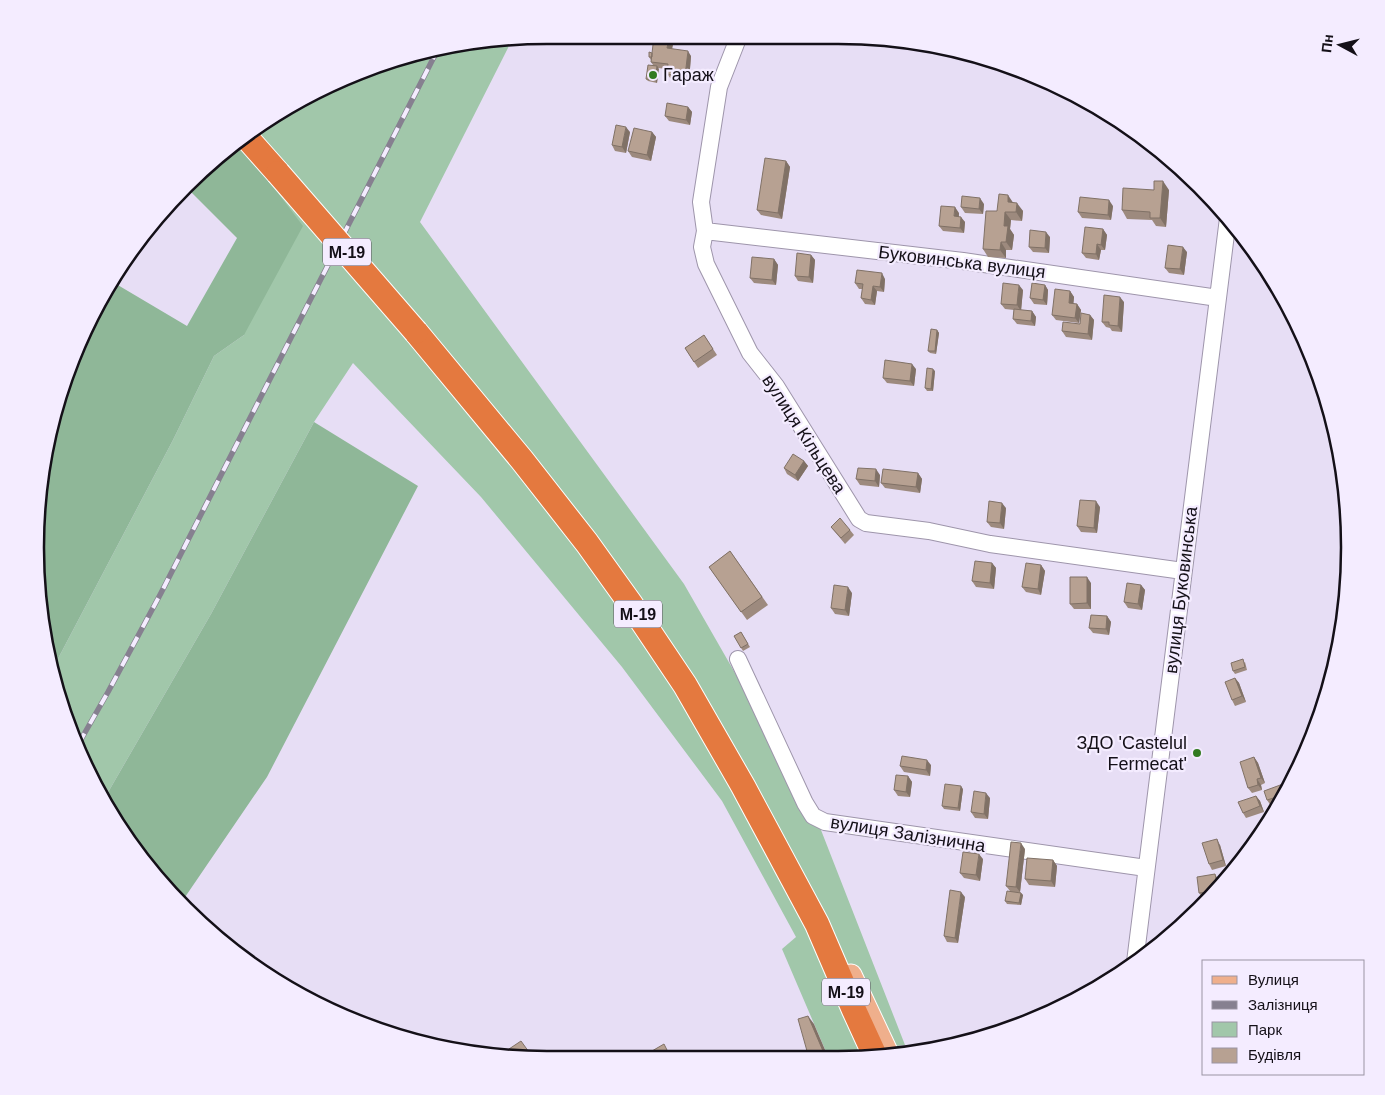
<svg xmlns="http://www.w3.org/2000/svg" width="1385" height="1095" font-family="Helvetica,sans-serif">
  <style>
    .green { fill: #a1c7aa }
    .forest { fill: #8fb798 }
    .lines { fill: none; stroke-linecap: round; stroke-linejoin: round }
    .minor-casing { stroke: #9e95ab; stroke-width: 18 }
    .major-casing { stroke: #fff; stroke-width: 23 }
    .highway-casing { stroke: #fff; stroke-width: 26 }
    .minor { stroke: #fff; stroke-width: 16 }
    .major { stroke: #efaf8c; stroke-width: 21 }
    .highway { stroke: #e4793f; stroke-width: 24 }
    .rail-casing { stroke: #868090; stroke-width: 5.5 }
    .rail { stroke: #f4ecff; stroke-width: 4; stroke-dasharray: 11; stroke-linecap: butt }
    .highway-bridge-casing { stroke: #fff; stroke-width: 26; stroke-linecap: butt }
    .highway-bridge { stroke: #e4793f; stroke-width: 24 }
    .wall { fill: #9d8a7e }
    .shaded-wall { fill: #807166 }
    .building { fill: #b7a192; stroke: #807166 }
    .poi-dot { fill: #327b21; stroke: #f4ecff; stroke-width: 2 }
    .labels { text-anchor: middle; stroke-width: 4.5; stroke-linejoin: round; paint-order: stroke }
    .shield { fill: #f4ecff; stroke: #57525d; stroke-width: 1 }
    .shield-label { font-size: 16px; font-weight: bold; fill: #141018 }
    .poi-label { font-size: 18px; fill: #141018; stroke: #f4ecff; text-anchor: start }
    .street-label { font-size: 18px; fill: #141018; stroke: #f4ecff }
    .rim { fill: none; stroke: #141018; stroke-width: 2.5 }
  </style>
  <rect width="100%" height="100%" fill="#e7def5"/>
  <path class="green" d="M 512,40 L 420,222 L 684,584 L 812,807 L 905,1045 L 827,1054 L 782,949 L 796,937 L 722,801 L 622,667 L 481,497 L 353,363 L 314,422 L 211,614 L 103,801 L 52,680 L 51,672 L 173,440 L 214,356 L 244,335 L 240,143 L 292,104 L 415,52 Z"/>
  <path class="forest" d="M 240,143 L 303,226 L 244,335 L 214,356 L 173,440 L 51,672 L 35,547 L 53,415 L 104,291 L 111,281 L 187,326 L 237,238 L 185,186 Z
    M 314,422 L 418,486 L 267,777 L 181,903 L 162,885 L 103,801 L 211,614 Z"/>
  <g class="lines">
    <defs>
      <path id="minor" d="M 739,36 L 719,87 L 701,202 L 705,231 L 702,247 L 706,264 L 750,353 L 776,386 L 859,519 L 866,523 L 929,531 L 990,544 L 1183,571
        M 705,231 L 963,261 L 1218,298
        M 738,659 L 805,803 L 813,816 L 825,822 L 1146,868
        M 1135,962 L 1228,218"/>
      <path id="major" d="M 851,975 L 889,1056"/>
      <path id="highway" d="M 247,138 L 278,173
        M 416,332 L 522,460 L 587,543 L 630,603 L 685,685 L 743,786 L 817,924 L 854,1010 L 876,1058"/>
    </defs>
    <use href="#minor" class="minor-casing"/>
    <use href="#major" class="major-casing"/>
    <use href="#highway" class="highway-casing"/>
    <use href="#minor" class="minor"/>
    <use href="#major" class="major"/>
    <use href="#highway" class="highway"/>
    <defs>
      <path id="rail" d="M 79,743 L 108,692 L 161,593 L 438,49"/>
    </defs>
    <use href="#rail" class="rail-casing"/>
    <use href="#rail" class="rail"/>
    <defs>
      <path id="highway-bridge" d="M 278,173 L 416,332"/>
    </defs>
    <use href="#highway-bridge" class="highway-bridge-casing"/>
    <use href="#highway-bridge" class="highway-bridge"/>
  </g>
  <path class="wall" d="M 673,44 L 672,49 L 691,56 L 689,81 L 671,79 L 667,74 L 667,69 L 658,68 L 657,83 L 648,81 L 646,79 L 653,65 L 651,62 L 651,60 L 649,57 L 652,53 Z
    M 688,107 L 692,112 L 690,125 L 669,121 L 665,116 Z
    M 630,132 L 626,153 L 615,151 L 612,145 Z
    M 652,132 L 656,137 L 651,161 L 632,157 L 628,151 Z
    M 786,161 L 790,167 L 782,219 L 761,215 L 757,210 Z
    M 1154,190 L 1169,190 L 1166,227 L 1156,226 L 1152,220 L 1127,219 L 1122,210 Z
    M 1014,203 L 1023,211 L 1022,221 L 1011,220 L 1010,229 L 1014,235 L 1012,250 L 1006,250 L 1006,258 L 988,257 L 983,249 L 997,211 Z
    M 984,204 L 983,214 L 965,213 L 961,207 Z
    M 1113,206 L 1111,220 L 1082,218 L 1078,212 Z
    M 959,213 L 959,217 L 965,222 L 964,233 L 943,231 L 939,226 Z
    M 1103,229 L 1107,235 L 1105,250 L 1101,250 L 1099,260 L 1086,258 L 1082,253 Z
    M 1244,235 L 1256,253 L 1247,253 L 1243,247 Z
    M 1050,237 L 1049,253 L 1033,252 L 1029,247 Z
    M 1187,252 L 1184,275 L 1169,273 L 1165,268 Z
    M 811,255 L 815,260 L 813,283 L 798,281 L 795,276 Z
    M 774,259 L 778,265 L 776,285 L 754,283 L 750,278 Z
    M 885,279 L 884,292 L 877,291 L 875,305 L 865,304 L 861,298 L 863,289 L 859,289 L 855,283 Z
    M 1045,285 L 1048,290 L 1047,305 L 1034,304 L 1030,298 Z
    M 1023,290 L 1021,310 L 1032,311 L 1036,317 L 1035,326 L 1017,324 L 1013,319 L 1014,310 L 1005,309 L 1001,304 Z
    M 1070,291 L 1074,297 L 1073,304 L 1077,304 L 1081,310 L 1079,323 L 1056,320 L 1052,315 Z
    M 1124,302 L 1122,332 L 1112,331 L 1110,328 L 1106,327 L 1102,322 Z
    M 1090,315 L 1094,320 L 1092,340 L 1066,337 L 1062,331 L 1080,324 Z
    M 937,330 L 939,333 L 936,354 L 930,353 L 928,351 Z
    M 704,335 L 717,355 L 698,368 L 685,348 Z
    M 916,369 L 914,386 L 887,383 L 883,378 Z
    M 935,371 L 933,391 L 927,391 L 925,388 Z
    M 804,461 L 808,466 L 798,481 L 787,474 L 784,468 Z
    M 918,473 L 922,479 L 920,493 L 885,488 L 881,483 Z
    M 880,475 L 879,487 L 860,485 L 856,479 Z
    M 1100,507 L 1097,533 L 1081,532 L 1077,526 Z
    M 1006,508 L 1004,529 L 991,527 L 987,522 Z
    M 831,527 L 850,530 L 854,535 L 845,544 Z
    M 730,551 L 768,605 L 747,620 L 709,567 Z
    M 992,563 L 996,568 L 994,589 L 976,587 L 972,581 Z
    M 1041,565 L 1045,571 L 1041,595 L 1026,592 L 1022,587 Z
    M 1091,583 L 1091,609 L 1074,609 L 1070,604 Z
    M 1141,585 L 1145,590 L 1142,610 L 1128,608 L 1124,602 Z
    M 852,593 L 849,616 L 835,614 L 831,608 Z
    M 1107,616 L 1111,622 L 1109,635 L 1093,633 L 1089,628 Z
    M 741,632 L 750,647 L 743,651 L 734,636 Z
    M 1245,662 L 1247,670 L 1235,674 L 1233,671 Z
    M 1235,678 L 1239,683 L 1246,702 L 1235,706 L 1232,700 Z
    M 1254,757 L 1258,763 L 1265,783 L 1261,785 L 1262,790 L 1252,793 L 1248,788 Z
    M 931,765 L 930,776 L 904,772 L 900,766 Z
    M 908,776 L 912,782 L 910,797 L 898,796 L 894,790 Z
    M 1283,784 L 1279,803 L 1271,806 L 1267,800 Z
    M 963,789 L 960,811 L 944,809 L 942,806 Z
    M 1256,796 L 1260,801 L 1264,812 L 1246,818 L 1243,813 Z
    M 990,798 L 988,819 L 975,818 L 971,812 Z
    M 1220,845 L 1226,866 L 1212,870 L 1209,864 Z
    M 1025,849 L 1020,892 L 1023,895 L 1021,905 L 1007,904 L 1005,901 L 1010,891 L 1006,886 Z
    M 983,859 L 980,881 L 964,878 L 960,873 Z
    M 1053,860 L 1057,866 L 1055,887 L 1029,885 L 1025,879 Z
    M 1215,874 L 1218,879 L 1224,881 L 1209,897 L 1203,898 L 1199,893 Z
    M 965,897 L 958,943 L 947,942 L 944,936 Z"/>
  <path class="shaded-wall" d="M 669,38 L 673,44 L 671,54 L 667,48 Z
    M 688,51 L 691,56 L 689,81 L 685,76 Z
    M 657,66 L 659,69 L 657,83 L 655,80 Z
    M 688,107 L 692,112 L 690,125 L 686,120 Z
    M 626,127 L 630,132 L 626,153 L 622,147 Z
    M 652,132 L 656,137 L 651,161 L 647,155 Z
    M 786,161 L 790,167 L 782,219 L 778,213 Z
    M 1163,181 L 1169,190 L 1166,227 L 1160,218 Z
    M 1008,195 L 1014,204 L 1008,202 Z
    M 980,198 L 984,204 L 983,214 L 979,209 Z
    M 1109,200 L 1113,206 L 1111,220 L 1108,215 Z
    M 1017,203 L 1023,211 L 1022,221 L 1016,212 Z
    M 955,207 L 959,213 L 958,222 L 954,216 Z
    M 1005,212 L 1011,220 L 1010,229 L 1014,235 L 1012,250 L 1006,242 L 1004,226 Z
    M 961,217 L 965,222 L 964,233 L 960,228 Z
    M 1103,229 L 1107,235 L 1105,250 L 1101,245 Z
    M 1046,232 L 1050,237 L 1049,253 L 1045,248 Z
    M 1001,242 L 1006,250 L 1006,258 L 1000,250 Z
    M 1097,244 L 1101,250 L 1099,260 L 1096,254 Z
    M 1183,247 L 1187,252 L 1184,275 L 1180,269 Z
    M 811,255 L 815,260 L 813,283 L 809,277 Z
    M 774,259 L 778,265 L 776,285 L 772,280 Z
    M 882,273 L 885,279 L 884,292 L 880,287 Z
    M 1019,285 L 1023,290 L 1021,311 L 1017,305 Z
    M 1045,285 L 1048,290 L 1047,305 L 1043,300 Z
    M 873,286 L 877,291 L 875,305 L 871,300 Z
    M 1070,291 L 1074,297 L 1073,309 L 1069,303 Z
    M 1120,297 L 1124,302 L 1122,332 L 1118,326 Z
    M 1077,304 L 1081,310 L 1079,323 L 1075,318 Z
    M 1032,311 L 1036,317 L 1035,326 L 1031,321 Z
    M 1090,315 L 1094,320 L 1092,340 L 1088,334 Z
    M 937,330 L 939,333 L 936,354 L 935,351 Z
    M 912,364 L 916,369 L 914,386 L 910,381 Z
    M 933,369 L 935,371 L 933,391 L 931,389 Z
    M 804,461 L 808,466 L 798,481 L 795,475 Z
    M 876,469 L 880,475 L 879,487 L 875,481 Z
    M 918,473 L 922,479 L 920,493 L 916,487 Z
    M 1096,501 L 1100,507 L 1097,533 L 1094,528 Z
    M 1002,503 L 1006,508 L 1004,529 L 1000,523 Z
    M 992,563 L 996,568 L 994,589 L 990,583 Z
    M 1041,565 L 1045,571 L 1041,595 L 1038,589 Z
    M 1087,577 L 1091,583 L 1091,609 L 1087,603 Z
    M 1141,585 L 1145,590 L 1142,610 L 1138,604 Z
    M 848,587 L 852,593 L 849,616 L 845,610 Z
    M 1107,616 L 1111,622 L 1109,635 L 1106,629 Z
    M 1235,678 L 1239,683 L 1246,702 L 1242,696 Z
    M 1254,757 L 1258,763 L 1265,783 L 1261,778 Z
    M 927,760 L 931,765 L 930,776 L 926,770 Z
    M 908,776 L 912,782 L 910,797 L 906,792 Z
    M 1257,779 L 1261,785 L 1262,790 L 1258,785 Z
    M 961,786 L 963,789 L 960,811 L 958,808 Z
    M 986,793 L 990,798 L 988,819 L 984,814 Z
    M 1256,796 L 1260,801 L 1264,812 L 1260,806 Z
    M 1217,839 L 1220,845 L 1226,866 L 1223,860 Z
    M 1021,843 L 1025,849 L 1020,892 L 1016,887 Z
    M 979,854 L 983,859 L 980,881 L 976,875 Z
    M 1053,860 L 1057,866 L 1055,887 L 1051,881 Z
    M 961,892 L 965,897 L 958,943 L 955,938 Z
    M 1021,893 L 1023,895 L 1021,905 L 1019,903 Z
    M 808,1016 L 814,1024 L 829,1059 L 817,1059 Z"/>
  <path class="building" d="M 654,36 L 669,38 L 667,48 L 688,51 L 685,76 L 667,74 L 668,64 L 651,62 Z
    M 649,52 L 652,53 L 652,57 L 649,57 Z
    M 648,65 L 657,66 L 655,80 L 646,79 Z
    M 667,103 L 688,107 L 686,120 L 665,116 Z
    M 616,125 L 626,127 L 622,147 L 612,145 Z
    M 634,128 L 652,132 L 647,155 L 628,151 Z
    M 765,158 L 786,161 L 778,213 L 757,210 Z
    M 1154,181 L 1163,181 L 1160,218 L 1150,218 L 1150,212 L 1122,210 L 1123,188 L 1154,190 Z
    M 999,194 L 1008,195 L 1008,202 L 1017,203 L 1016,212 L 1005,212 L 1004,226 L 1008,226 L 1006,242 L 1001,242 L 1000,250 L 983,249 L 986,211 L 997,211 Z
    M 962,196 L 980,198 L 979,209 L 961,207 Z
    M 1080,197 L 1109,200 L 1108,215 L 1078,212 Z
    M 941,206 L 955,207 L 954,216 L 961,217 L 960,228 L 939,226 Z
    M 1085,227 L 1103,229 L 1101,245 L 1097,244 L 1096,254 L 1082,253 Z
    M 1030,230 L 1046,232 L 1045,248 L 1029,247 Z
    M 1243,234 L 1244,235 L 1252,247 L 1243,247 Z
    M 1168,245 L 1183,247 L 1180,269 L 1165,268 Z
    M 797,253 L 811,255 L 809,277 L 795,276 Z
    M 752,257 L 774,259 L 772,280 L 750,278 Z
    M 857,270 L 882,273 L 880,287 L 873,286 L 871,300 L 861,298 L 863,284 L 855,283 Z
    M 1003,283 L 1019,285 L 1017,305 L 1001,304 Z
    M 1032,283 L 1045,285 L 1043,300 L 1030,298 Z
    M 1055,289 L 1070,291 L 1069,303 L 1077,304 L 1075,318 L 1052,315 Z
    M 1104,295 L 1120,297 L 1118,326 L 1109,325 L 1109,322 L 1102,322 Z
    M 1014,309 L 1032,311 L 1031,321 L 1013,319 Z
    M 1081,313 L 1090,315 L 1088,334 L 1062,331 L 1063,322 L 1080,324 Z
    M 931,329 L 937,330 L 935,351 L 928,351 Z
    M 704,335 L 713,349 L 694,362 L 685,348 Z
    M 885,360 L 912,364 L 910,381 L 883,378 Z
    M 927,368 L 933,369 L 931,389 L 925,388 Z
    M 793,454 L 804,461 L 795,475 L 784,468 Z
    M 858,468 L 876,469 L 875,481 L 856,479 Z
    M 883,469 L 918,473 L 916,487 L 881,483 Z
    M 1080,500 L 1096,501 L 1094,528 L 1077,526 Z
    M 989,501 L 1002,503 L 1000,523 L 987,522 Z
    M 840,518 L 850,530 L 841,538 L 831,527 Z
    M 730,551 L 762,597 L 741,612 L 709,567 Z
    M 975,561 L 992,563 L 990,583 L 972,581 Z
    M 1026,563 L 1041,565 L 1038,589 L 1022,587 Z
    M 1070,577 L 1087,577 L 1087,603 L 1070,604 Z
    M 1127,583 L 1141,585 L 1138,604 L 1124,602 Z
    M 834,585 L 848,587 L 845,610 L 831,608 Z
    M 1091,615 L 1107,616 L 1106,629 L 1089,628 Z
    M 741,632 L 748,644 L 741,648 L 734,636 Z
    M 1243,659 L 1245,667 L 1233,671 L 1231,663 Z
    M 1235,678 L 1242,696 L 1232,700 L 1225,682 Z
    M 902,756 L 927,760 L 926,770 L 900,766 Z
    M 1254,757 L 1261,778 L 1257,779 L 1258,785 L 1248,788 L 1240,762 Z
    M 896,775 L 908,776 L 906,792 L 894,790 Z
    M 945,784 L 961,786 L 958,808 L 942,806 Z
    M 1283,784 L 1286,792 L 1279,803 L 1277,797 L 1267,800 L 1264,791 Z
    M 974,791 L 986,793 L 984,814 L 971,812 Z
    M 1256,796 L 1260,806 L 1243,813 L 1238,802 Z
    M 1217,839 L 1223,860 L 1209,864 L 1202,843 Z
    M 1011,842 L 1021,843 L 1016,887 L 1006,886 Z
    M 963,852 L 979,854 L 976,875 L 960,873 Z
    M 1027,858 L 1053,860 L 1051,881 L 1025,879 Z
    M 1215,874 L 1216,879 L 1222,878 L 1222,883 L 1215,891 L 1199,893 L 1197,877 Z
    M 950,890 L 961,892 L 955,938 L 944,936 Z
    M 1007,891 L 1021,893 L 1019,903 L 1005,901 Z
    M 808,1016 L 823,1051 L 817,1059 L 791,1059 L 791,1057 L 807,1051 L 798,1019 Z
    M 521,1041 L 534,1059 L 500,1055 Z
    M 664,1044 L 672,1060 L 657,1060 L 652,1051 Z"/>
  <g class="poi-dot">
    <circle cx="653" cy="75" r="5"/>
    <circle cx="1197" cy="753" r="5"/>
  </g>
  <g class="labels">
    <g class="shield">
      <rect x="323" y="238.5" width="48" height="27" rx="4"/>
      <rect x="614" y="600.5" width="48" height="27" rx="4"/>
      <rect x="822" y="978.5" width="48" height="27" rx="4"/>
    </g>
    <g class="shield-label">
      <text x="347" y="258">М-19</text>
      <text x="638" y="620">М-19</text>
      <text x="846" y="998">М-19</text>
    </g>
    <g class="poi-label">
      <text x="663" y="81">Гараж</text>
      <text x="1187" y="749" text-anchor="end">ЗДО 'Castelul<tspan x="1187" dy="21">Fermecat'</tspan></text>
    </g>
    <g class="street-label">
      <text transform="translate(962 262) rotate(7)" y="6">Буковинська вулиця</text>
      <text transform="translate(804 434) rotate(57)" y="6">вулиця Кільцева</text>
      <text transform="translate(1181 590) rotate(-83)" y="6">вулиця Буковинська</text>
      <text transform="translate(908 834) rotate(9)" y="6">вулиця Залізнична</text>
    </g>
  </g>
  <path d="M0 0H1385V1095H0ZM547 44H838A503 503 0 0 1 1341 547V548A503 503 0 0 1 838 1051H547A503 503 0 0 1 44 548V547A503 503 0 0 1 547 44Z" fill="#f4ecff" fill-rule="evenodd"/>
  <path class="rim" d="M547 44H838A503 503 0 0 1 1341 547V548A503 503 0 0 1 838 1051H547A503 503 0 0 1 44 548V547A503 503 0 0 1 547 44Z"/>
  <rect x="1202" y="960" width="162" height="115" fill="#f4ecff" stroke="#9a94a3"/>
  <rect x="1212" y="976" width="25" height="8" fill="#efaf8c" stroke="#9a94a3"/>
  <text x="1248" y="985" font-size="15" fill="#141018">Вулиця</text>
  <rect x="1212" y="1001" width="25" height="8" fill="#868090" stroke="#9a94a3"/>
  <text x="1248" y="1010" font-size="15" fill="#141018">Залізниця</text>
  <rect x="1212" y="1022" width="25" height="15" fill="#a1c7aa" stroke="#9a94a3"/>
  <text x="1248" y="1035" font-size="15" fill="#141018">Парк</text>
  <rect x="1212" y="1048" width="25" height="15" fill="#b7a192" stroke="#9a94a3"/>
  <text x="1248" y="1060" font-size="15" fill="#141018">Будівля</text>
  <g transform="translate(1340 45) rotate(277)" stroke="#f4ecff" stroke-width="4" paint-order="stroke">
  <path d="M0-4L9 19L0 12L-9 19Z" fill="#141018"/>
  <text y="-8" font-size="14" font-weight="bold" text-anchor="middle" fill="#141018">Пн</text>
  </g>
</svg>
